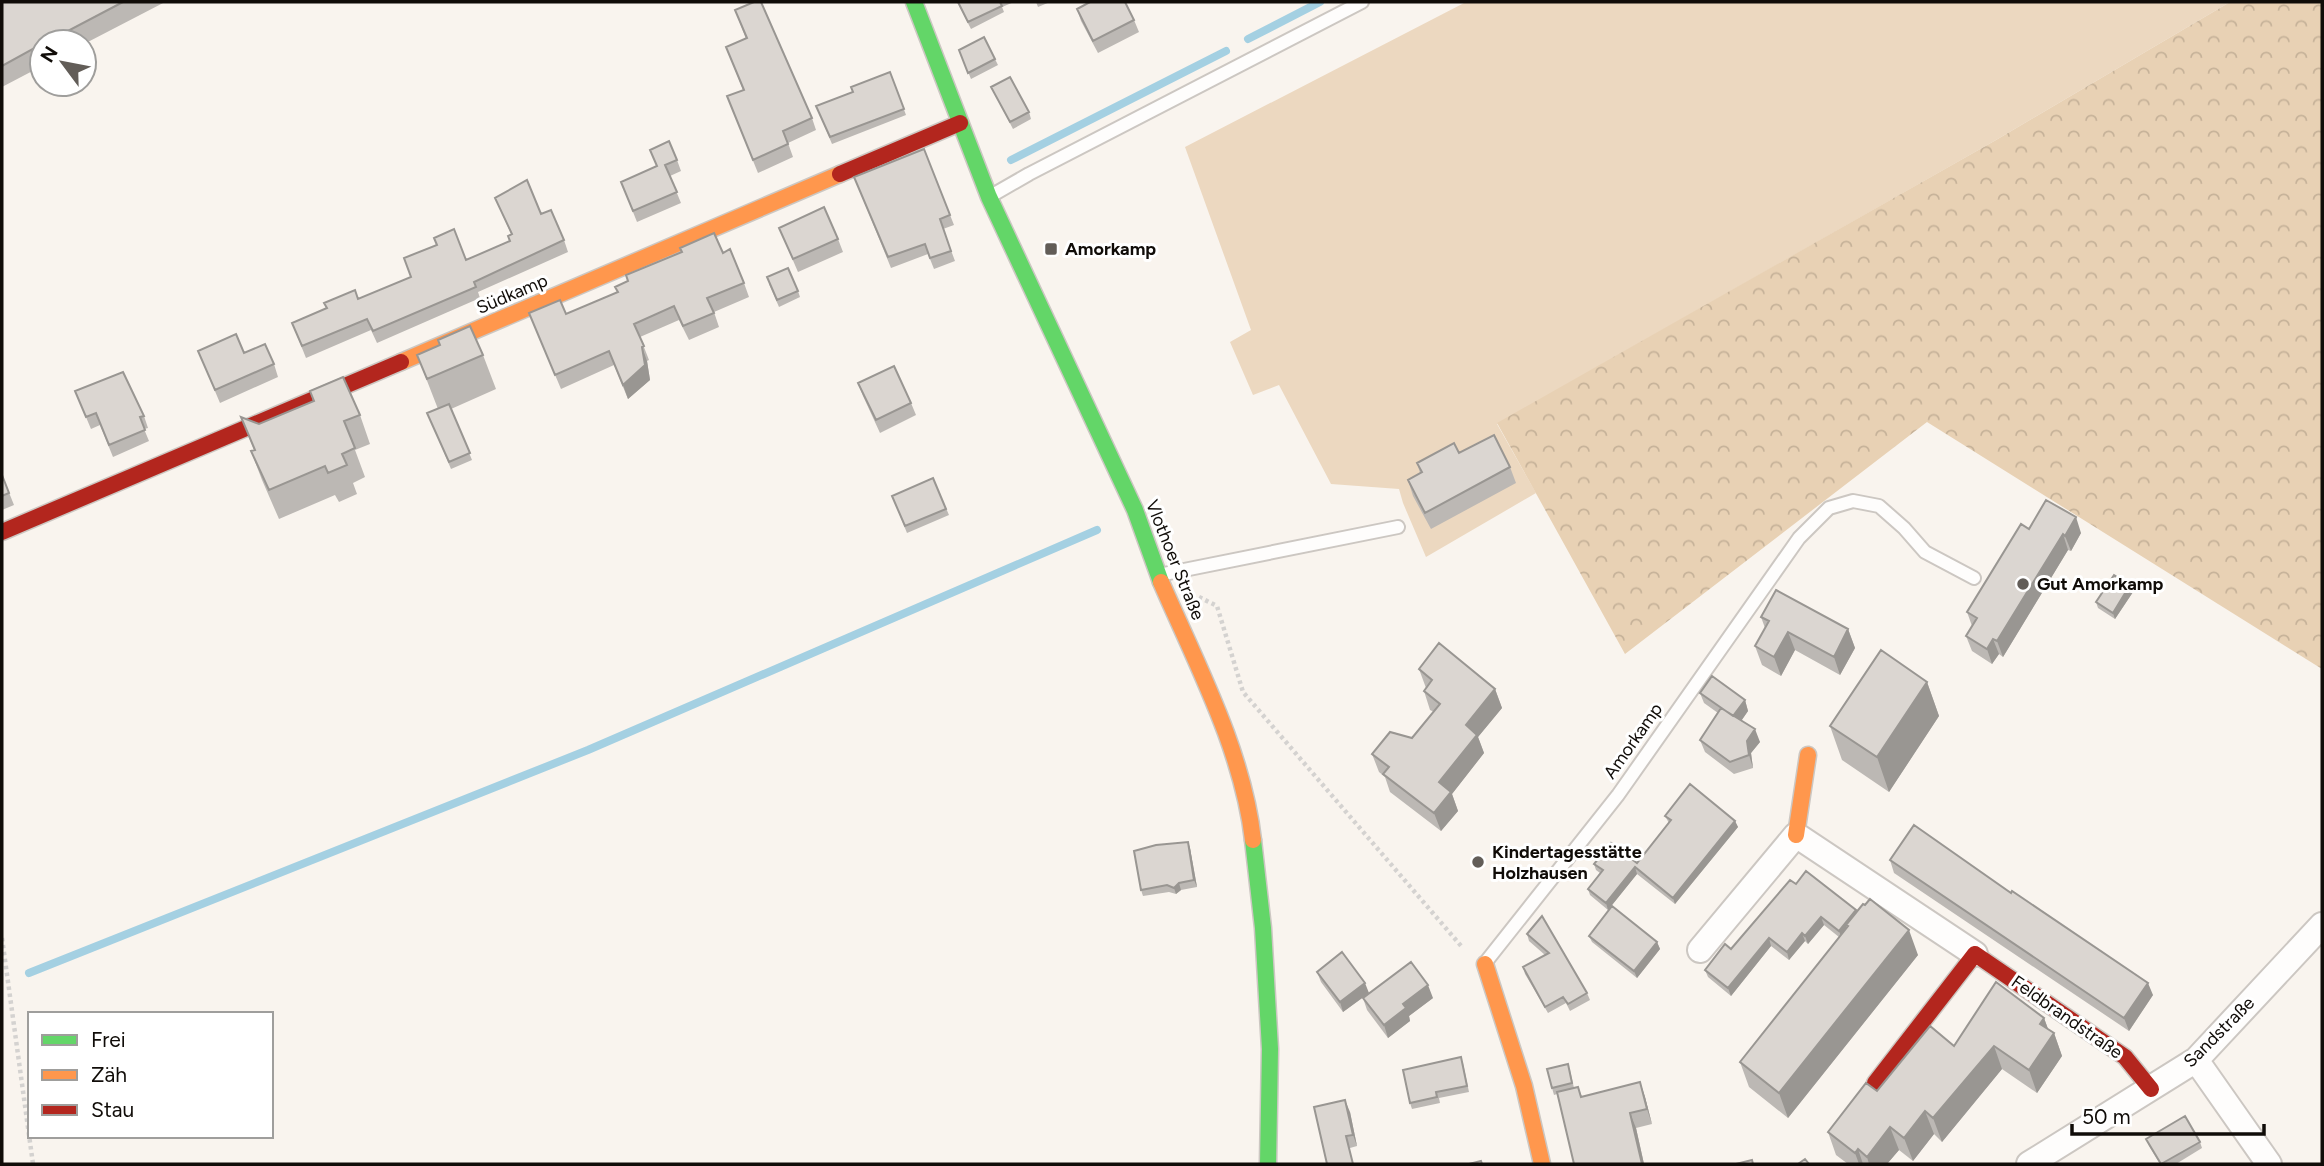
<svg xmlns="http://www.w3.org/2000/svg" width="2324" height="1166" font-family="Figtree,sans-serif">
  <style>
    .grass { fill: #ecd8c0 }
    .forest { fill: url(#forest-crowns) }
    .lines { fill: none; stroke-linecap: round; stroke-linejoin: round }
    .stream { stroke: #a4d0e2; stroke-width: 8 }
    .lane-casing { stroke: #ccc7c2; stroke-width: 16 }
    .street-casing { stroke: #ccc7c2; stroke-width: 28 }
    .fast-casing { stroke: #ccc7c2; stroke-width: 19 }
    .slow-casing { stroke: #ccc7c2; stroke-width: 19 }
    .jam-casing { stroke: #ccc7c2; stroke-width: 19 }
    .path { stroke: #d4d2d0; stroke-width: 4.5; stroke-dasharray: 3.5 3.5; stroke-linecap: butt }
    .lane { stroke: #fefdfc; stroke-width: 12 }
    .street { stroke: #fefdfc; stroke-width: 24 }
    .fast { stroke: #63d668; stroke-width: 16 }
    .slow { stroke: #ff974d; stroke-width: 16 }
    .jam { stroke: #b3261e; stroke-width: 16 }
    .wall { fill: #bcb8b4 }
    .shaded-wall { fill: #999692 }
    .building { fill: #dbd6d1; stroke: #999692; stroke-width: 2 }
    .poi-dot { fill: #625d58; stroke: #fff; stroke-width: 2.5 }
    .labels { text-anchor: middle; stroke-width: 6; stroke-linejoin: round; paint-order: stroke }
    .poi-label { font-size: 18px; font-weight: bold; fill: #100c08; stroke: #fff; text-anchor: start }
    .street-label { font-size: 18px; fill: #100c08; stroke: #fff }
  </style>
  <defs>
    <pattern id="forest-crowns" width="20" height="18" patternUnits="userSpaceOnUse" patternTransform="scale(1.75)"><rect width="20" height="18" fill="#e8d1b4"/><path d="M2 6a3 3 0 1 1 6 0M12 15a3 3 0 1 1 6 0" fill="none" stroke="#c6b299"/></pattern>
  </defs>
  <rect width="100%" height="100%" fill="#f9f4ee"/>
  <path class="grass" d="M 1466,2 L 2230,2 L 1996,140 L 1497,424 L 1536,493 L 1426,557 L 1403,503 L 1399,489 L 1331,484 L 1279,385 L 1253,395 L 1230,342 L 1251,330 L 1185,147 Z"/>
  <path class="forest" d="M 2230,2 L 2322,2 L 2322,669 L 1927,422 L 1625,654 L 1497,423 L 1996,140 Z"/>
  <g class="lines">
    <path class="stream" d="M 1248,39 L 1320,2
      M 1011,160 L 1226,51
      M 29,973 L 588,750 L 1097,530"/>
    <defs>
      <path id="lane" d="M 989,197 L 1029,174 L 1362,2
        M 1159,575 L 1398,527
        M 1485,963 L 1618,795 L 1799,538 L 1829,508 L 1853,501 L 1879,506 L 1904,528 L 1925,552 L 1974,578"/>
      <path id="street" d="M 1700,950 L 1796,835 L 1975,954
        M 2196,1060 L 2269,1164
        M 2029,1164 L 2196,1060 L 2322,925"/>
      <path id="fast" d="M 914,2 L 989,197 L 1135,510 L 1161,582
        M 1253,840 L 1263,928 L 1270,1049 L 1268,1164"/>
      <path id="slow" d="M 401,362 L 840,174
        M 1161,582 C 1196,663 1243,751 1253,840
        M 1796,835 L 1808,755
        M 1485,964 L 1524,1086 L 1542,1164"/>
      <path id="jam" d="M 840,174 L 960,123
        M 2,532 L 401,362
        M 1875,1083 L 1975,954 L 2125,1057 L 2151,1089"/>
    </defs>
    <use href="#lane" class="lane-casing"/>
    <use href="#street" class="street-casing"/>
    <use href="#fast" class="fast-casing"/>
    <use href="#slow" class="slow-casing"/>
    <use href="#jam" class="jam-casing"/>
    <path class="path" d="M 1199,597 L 1217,606 L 1243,692 L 1462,947
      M 2,938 L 33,1164"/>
    <use href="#lane" class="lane"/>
    <use href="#street" class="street"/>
    <use href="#fast" class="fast"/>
    <use href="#slow" class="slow"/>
    <use href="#jam" class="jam"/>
  </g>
  <path class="wall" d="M 2,2 L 165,2 L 84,44 L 84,42 L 42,42 L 42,66 L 2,87 Z
    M 957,2 L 1014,2 L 1002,7 L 1004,12 L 971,29 Z
    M 1036,2 L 1050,2 L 1038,7 Z
    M 1077,9 L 1134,20 L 1139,32 L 1098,53 L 1081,21 Z
    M 735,10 L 812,118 L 816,130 L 788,143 L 793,157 L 758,173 L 732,109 L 743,90 L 726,47 L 746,39 Z
    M 959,50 L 995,59 L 998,65 L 971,79 Z
    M 890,72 L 906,115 L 832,144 L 816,106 L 853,92 Z
    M 991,87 L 1029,112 L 1031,119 L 1013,129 Z
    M 924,149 L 954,225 L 943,229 L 955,261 L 934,269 L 928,254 L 891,268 L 858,187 Z
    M 677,160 L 681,171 L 670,176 L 681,203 L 637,222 L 621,182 Z
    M 495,198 L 541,214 L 564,240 L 568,252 L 478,292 L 480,298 L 377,343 L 371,330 L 306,358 L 292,323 L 466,260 L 509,241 L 508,236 L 511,234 Z
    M 779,228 L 838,239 L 843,252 L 798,272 Z
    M 723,253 L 744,283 L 749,297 L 714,312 L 719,327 L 689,340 L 679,320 L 640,337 L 649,360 L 647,361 L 650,380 L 628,399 L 614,365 L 561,389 L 529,313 L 566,314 Z
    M 769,284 L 798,291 L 800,297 L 779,307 Z
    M 198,351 L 244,353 L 274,364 L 278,377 L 220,403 Z
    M 417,355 L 483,355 L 496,389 L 451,409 L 472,460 L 451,469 L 430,419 L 438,409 Z
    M 858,383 L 911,403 L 916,415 L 880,433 L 863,396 Z
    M 75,391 L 144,416 L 148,428 L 144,429 L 149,441 L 113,457 L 100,425 L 91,429 Z
    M 310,391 L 360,415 L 370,444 L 355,450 L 365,477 L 353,483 L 357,494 L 339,502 L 335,495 L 279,519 L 262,480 L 251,451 L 254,450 L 241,417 L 259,424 L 313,401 Z
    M 1459,453 L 1510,467 L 1516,483 L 1431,529 L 1413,496 L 1408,480 L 1420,473 L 1417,463 Z
    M 2,475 L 14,505 L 2,510 Z
    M 933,478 L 949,515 L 907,533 L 892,496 Z
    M 2029,529 L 2081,533 L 2071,551 L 2068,550 L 2003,657 L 1999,654 L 1992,664 L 1972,651 L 1966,636 L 1972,626 L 1967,612 Z
    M 2133,592 L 2115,619 L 2098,608 L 2096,602 Z
    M 1761,617 L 1848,629 L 1855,648 L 1840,675 L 1795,650 L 1781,676 L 1762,665 L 1755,646 L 1765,628 Z
    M 1419,669 L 1495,689 L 1502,708 L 1478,737 L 1484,753 L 1452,794 L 1458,811 L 1441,831 L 1390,792 L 1385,777 L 1379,772 L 1372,754 L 1412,738 L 1434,712 L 1430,710 L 1424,691 L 1426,688 Z
    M 1927,682 L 1939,716 L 1889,792 L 1842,760 L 1830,726 Z
    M 1700,693 L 1745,700 L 1748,711 L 1741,721 L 1760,742 L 1751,753 L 1753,768 L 1734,774 L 1705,752 L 1700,740 L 1718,713 L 1704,703 Z
    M 1665,816 L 1735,821 L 1738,827 L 1675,904 L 1637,874 L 1608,910 L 1590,895 L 1588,889 L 1600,873 L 1596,870 L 1594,864 L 1637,863 L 1669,823 Z
    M 1188,842 L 1190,848 L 1197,887 L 1181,890 L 1176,894 L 1169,892 L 1143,896 L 1141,890 Z
    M 1890,860 L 2153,995 L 2129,1031 L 1894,873 Z
    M 1796,884 L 1856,910 L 1856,912 L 1918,955 L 1788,1118 L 1749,1087 L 1740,1062 L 1839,937 L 1824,925 L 1808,944 L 1805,941 L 1789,960 L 1771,946 L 1731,996 L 1708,977 L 1705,970 L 1731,949 Z
    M 1542,916 L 1587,993 L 1590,1000 L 1570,1011 L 1566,1003 L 1548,1013 L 1525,974 L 1523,967 L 1545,955 L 1529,941 L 1527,934 Z
    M 1589,936 L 1657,942 L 1660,949 L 1637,978 L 1592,942 Z
    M 1317,972 L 1369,993 L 1343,1012 L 1321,982 Z
    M 1363,998 L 1433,998 L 1409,1016 L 1410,1021 L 1388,1038 L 1367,1010 Z
    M 2044,1018 L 2048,1029 L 2054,1033 L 2062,1056 L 2037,1093 L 2002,1069 L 1942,1142 L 1934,1134 L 1913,1161 L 1899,1150 L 1887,1164 L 1848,1164 L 1836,1155 L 1828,1132 L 1877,1091 L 1954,1046 Z
    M 1463,1063 L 1469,1092 L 1439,1098 L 1440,1103 L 1412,1109 L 1410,1103 Z
    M 1570,1070 L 1574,1088 L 1578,1087 L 1582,1097 L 1640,1082 L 1645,1097 L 1652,1124 L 1636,1128 L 1644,1164 L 1574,1164 L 1557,1094 L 1554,1095 L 1552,1088 Z
    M 1350,1112 L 1357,1146 L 1350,1148 L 1327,1164 Z
    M 2146,1139 L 2200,1142 L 2202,1148 L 2176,1164 L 2160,1164 L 2149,1146 Z"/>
  <path class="shaded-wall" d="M 642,347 L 647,361 L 650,380 L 628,399 L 623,385 Z
    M 2076,517 L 2081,533 L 2071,551 L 2065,536 Z
    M 2063,534 L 2068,550 L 2003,657 L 1997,641 Z
    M 2130,585 L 2133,592 L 2115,619 L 2113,613 Z
    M 1848,629 L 1855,648 L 1840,675 L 1834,657 Z
    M 1788,632 L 1795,650 L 1781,676 L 1774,657 Z
    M 1993,639 L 1999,654 L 1992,664 L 1987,649 Z
    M 1927,682 L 1939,716 L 1889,792 L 1877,757 Z
    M 1495,689 L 1502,708 L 1478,737 L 1484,753 L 1452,794 L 1458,811 L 1441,831 L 1434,813 L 1439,782 L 1466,725 Z
    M 1745,700 L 1748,711 L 1737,727 L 1733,716 Z
    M 1755,729 L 1760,742 L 1751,753 L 1753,768 L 1749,755 L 1747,741 Z
    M 1735,821 L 1738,827 L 1675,904 L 1673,898 Z
    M 1188,842 L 1190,848 L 1197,887 L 1194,880 Z
    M 1635,867 L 1637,874 L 1608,910 L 1606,903 Z
    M 1179,883 L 1181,890 L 1176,894 L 1174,888 Z
    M 1856,910 L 1858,918 L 1846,925 L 1848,930 L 1842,939 L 1839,931 Z
    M 1821,917 L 1824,925 L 1808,944 L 1805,936 Z
    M 1909,930 L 1918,955 L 1788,1118 L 1779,1093 Z
    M 1802,933 L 1805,941 L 1789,960 L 1787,952 Z
    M 1769,938 L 1771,946 L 1731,996 L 1728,988 Z
    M 1657,942 L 1660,949 L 1637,978 L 1634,971 Z
    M 1365,983 L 1369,993 L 1343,1012 L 1340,1002 Z
    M 2148,983 L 2153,995 L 2129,1031 L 2124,1018 Z
    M 1428,985 L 1433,998 L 1409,1016 L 1410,1021 L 1388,1038 L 1384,1025 L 1403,1004 Z
    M 2044,1018 L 2051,1037 L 2054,1033 L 2062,1056 L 2037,1093 L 2029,1070 L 2040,1024 Z
    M 1994,1046 L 2002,1069 L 1942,1142 L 1933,1118 Z
    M 1640,1082 L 1645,1097 L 1652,1124 L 1647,1109 Z
    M 1345,1100 L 1350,1112 L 1357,1146 L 1353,1135 Z
    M 1925,1111 L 1934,1134 L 1913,1161 L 1904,1138 Z
    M 1630,1113 L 1636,1128 L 1644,1164 L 1642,1164 Z
    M 1890,1127 L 1899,1150 L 1887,1164 L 1869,1164 L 1867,1157 Z
    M 1858,1149 L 1863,1164 L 1859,1164 L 1855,1153 Z"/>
  <path class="building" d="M 2,2 L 123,2 L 47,42 L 42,42 L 42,44 L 2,66 Z
    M 754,2 L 761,2 L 812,118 L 783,131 L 788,144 L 753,160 L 727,96 L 744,90 L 726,47 L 747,38 L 735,10 Z
    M 958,2 L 1000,2 L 1002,6 L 968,22 Z
    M 1090,2 L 1125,2 L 1134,20 L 1093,41 L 1077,9 Z
    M 984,37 L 995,59 L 968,73 L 959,50 Z
    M 890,72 L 904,109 L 830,137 L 816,106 L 853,92 L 851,87 Z
    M 1010,77 L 1029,112 L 1010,122 L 991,87 Z
    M 669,141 L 677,160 L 665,165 L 677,192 L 633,211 L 621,182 L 657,166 L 650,150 Z
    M 924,149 L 950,215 L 940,219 L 951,251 L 930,258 L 925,244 L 888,257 L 854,177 Z
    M 527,180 L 541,214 L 551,210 L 564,240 L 474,282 L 476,287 L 373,331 L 367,319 L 302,346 L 292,323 L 327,308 L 324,303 L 355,290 L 358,299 L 411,277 L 404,258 L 437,245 L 434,238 L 454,229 L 466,260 L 510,241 L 508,236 L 512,234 L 495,198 Z
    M 824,207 L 838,239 L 793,259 L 779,228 Z
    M 714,233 L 723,253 L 730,249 L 744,283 L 707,298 L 714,313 L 683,326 L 674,306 L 634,324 L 644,346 L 642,347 L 645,365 L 623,385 L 609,351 L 555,375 L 529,313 L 560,300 L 566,314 L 618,292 L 615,287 L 628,281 L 626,275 L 682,252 L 680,248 Z
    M 788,268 L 798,291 L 777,300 L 767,277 Z
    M 470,326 L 483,355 L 427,379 L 417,355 L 440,345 L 438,340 Z
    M 236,334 L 244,353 L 265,344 L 274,364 L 215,390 L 198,351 Z
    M 894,366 L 911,403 L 876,420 L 858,383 Z
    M 123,372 L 144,416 L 140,417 L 145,430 L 109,445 L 96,413 L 86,417 L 75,391 Z
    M 343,377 L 360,415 L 344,421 L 355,448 L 342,454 L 347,465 L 328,473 L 325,466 L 269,490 L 251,451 L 255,450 L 241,417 L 259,424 L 314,401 L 310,391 Z
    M 449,404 L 470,453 L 449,462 L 427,413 Z
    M 1494,435 L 1510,467 L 1425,513 L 1408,480 L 1422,472 L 1417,463 L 1454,443 L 1459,453 Z
    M 2,475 L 9,493 L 2,496 Z
    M 933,478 L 946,509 L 905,526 L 892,496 Z
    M 2046,500 L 2076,517 L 2065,536 L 2063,534 L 1997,641 L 1993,639 L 1987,649 L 1966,636 L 1977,618 L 1967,612 L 2021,524 L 2029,529 Z
    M 2114,575 L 2130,585 L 2113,613 L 2096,602 Z
    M 1776,590 L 1848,629 L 1834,657 L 1788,632 L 1774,657 L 1755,646 L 1769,621 L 1761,617 Z
    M 1439,643 L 1495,689 L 1466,725 L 1477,735 L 1439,782 L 1451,792 L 1434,813 L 1383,774 L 1389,767 L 1372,754 L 1390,732 L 1412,738 L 1440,704 L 1424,691 L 1432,680 L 1419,669 Z
    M 1881,650 L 1927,682 L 1877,757 L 1830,726 Z
    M 1712,676 L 1745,700 L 1733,716 L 1700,693 Z
    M 1721,708 L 1755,729 L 1747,741 L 1749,755 L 1730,762 L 1700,740 Z
    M 1690,784 L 1735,821 L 1673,898 L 1635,867 L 1606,903 L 1588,889 L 1603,870 L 1594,864 L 1611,843 L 1637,863 L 1671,820 L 1665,816 Z
    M 1914,825 L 2011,893 L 2012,891 L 2148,983 L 2124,1018 L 1890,860 Z
    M 1188,842 L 1194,880 L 1179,883 L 1174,888 L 1167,885 L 1141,890 L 1134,851 L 1156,845 Z
    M 1806,871 L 1856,910 L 1839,931 L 1821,917 L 1805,936 L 1802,933 L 1787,952 L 1769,938 L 1728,988 L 1705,970 L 1725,944 L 1731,949 L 1790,880 L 1796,884 Z
    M 1870,899 L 1909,930 L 1779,1093 L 1740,1062 L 1848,926 L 1846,925 L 1863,904 L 1865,905 Z
    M 1612,906 L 1657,942 L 1634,971 L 1589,936 Z
    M 1542,916 L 1587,993 L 1568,1004 L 1563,997 L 1545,1007 L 1523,967 L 1549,953 L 1527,934 Z
    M 1342,952 L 1365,983 L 1340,1002 L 1317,972 Z
    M 1411,962 L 1428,985 L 1403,1004 L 1406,1008 L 1384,1025 L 1363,998 Z
    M 1996,982 L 2044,1018 L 2040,1024 L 2054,1033 L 2029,1070 L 1994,1046 L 1933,1118 L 1925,1111 L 1904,1138 L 1890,1127 L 1867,1157 L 1858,1149 L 1855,1153 L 1828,1132 L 1866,1083 L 1877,1091 L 1930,1026 L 1954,1046 Z
    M 1461,1057 L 1467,1086 L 1436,1092 L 1437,1097 L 1410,1103 L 1403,1070 Z
    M 1568,1064 L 1572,1083 L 1552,1088 L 1547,1069 Z
    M 1640,1082 L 1647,1109 L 1630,1113 L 1642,1164 L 1574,1164 L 1557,1092 L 1578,1087 L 1581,1097 Z
    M 1345,1100 L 1353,1135 L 1346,1136 L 1353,1164 L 1327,1164 L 1314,1107 Z
    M 2185,1116 L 2200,1142 L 2161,1164 L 2146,1139 Z
    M 1805,1159 L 1809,1164 L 1798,1164 Z
    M 1752,1160 L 1753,1164 L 1736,1164 Z
    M 1481,1161 L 1482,1164 L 1469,1164 Z"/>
  <g class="poi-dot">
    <rect x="1044" y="242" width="14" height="14" rx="3.5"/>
    <circle cx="2023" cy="584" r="7"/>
    <circle cx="1478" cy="862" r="7"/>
  </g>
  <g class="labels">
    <g class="poi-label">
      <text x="1065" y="255">Amorkamp</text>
      <text x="2037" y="590">Gut Amorkamp</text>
      <text x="1492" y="858">Kindertagesstätte<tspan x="1492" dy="21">Holzhausen</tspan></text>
    </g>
    <g class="street-label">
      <text transform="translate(512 294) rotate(-23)" y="6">Südkamp</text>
      <text transform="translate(1175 560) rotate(68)" y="6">Vlothoer Straße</text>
      <text transform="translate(1633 741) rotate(-55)" y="6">Amorkamp</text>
      <text transform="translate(2067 1017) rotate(35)" y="6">Feldbrandstraße</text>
      <text transform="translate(2219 1032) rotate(-45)" y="6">Sandstraße</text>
    </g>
  </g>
  <rect width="2324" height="1166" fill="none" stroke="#100c08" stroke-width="7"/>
  <rect x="28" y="1012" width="245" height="126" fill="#ffffff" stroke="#9f9e9c" stroke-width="2"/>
  <rect x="42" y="1035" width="35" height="10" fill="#63d668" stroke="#9f9e9c" stroke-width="2"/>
  <text x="91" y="1047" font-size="21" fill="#100c08">Frei</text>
  <rect x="42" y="1070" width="35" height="10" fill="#ff974d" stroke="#9f9e9c" stroke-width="2"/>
  <text x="91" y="1082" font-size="21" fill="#100c08">Zäh</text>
  <rect x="42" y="1105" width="35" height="10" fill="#b3261e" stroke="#9f9e9c" stroke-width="2"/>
  <text x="91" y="1117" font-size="21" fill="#100c08">Stau</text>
  <g transform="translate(63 63) rotate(302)"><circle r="33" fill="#ffffff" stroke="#9f9e9c" stroke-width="2"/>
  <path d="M0-5L12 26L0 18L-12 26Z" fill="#625d58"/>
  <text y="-10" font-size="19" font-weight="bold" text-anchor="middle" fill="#100c08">N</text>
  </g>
  <path d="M2072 1124v10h192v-10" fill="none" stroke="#100c08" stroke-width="3.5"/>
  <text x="2082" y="1124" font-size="21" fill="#100c08" stroke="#ffffff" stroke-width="5" paint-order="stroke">50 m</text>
</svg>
